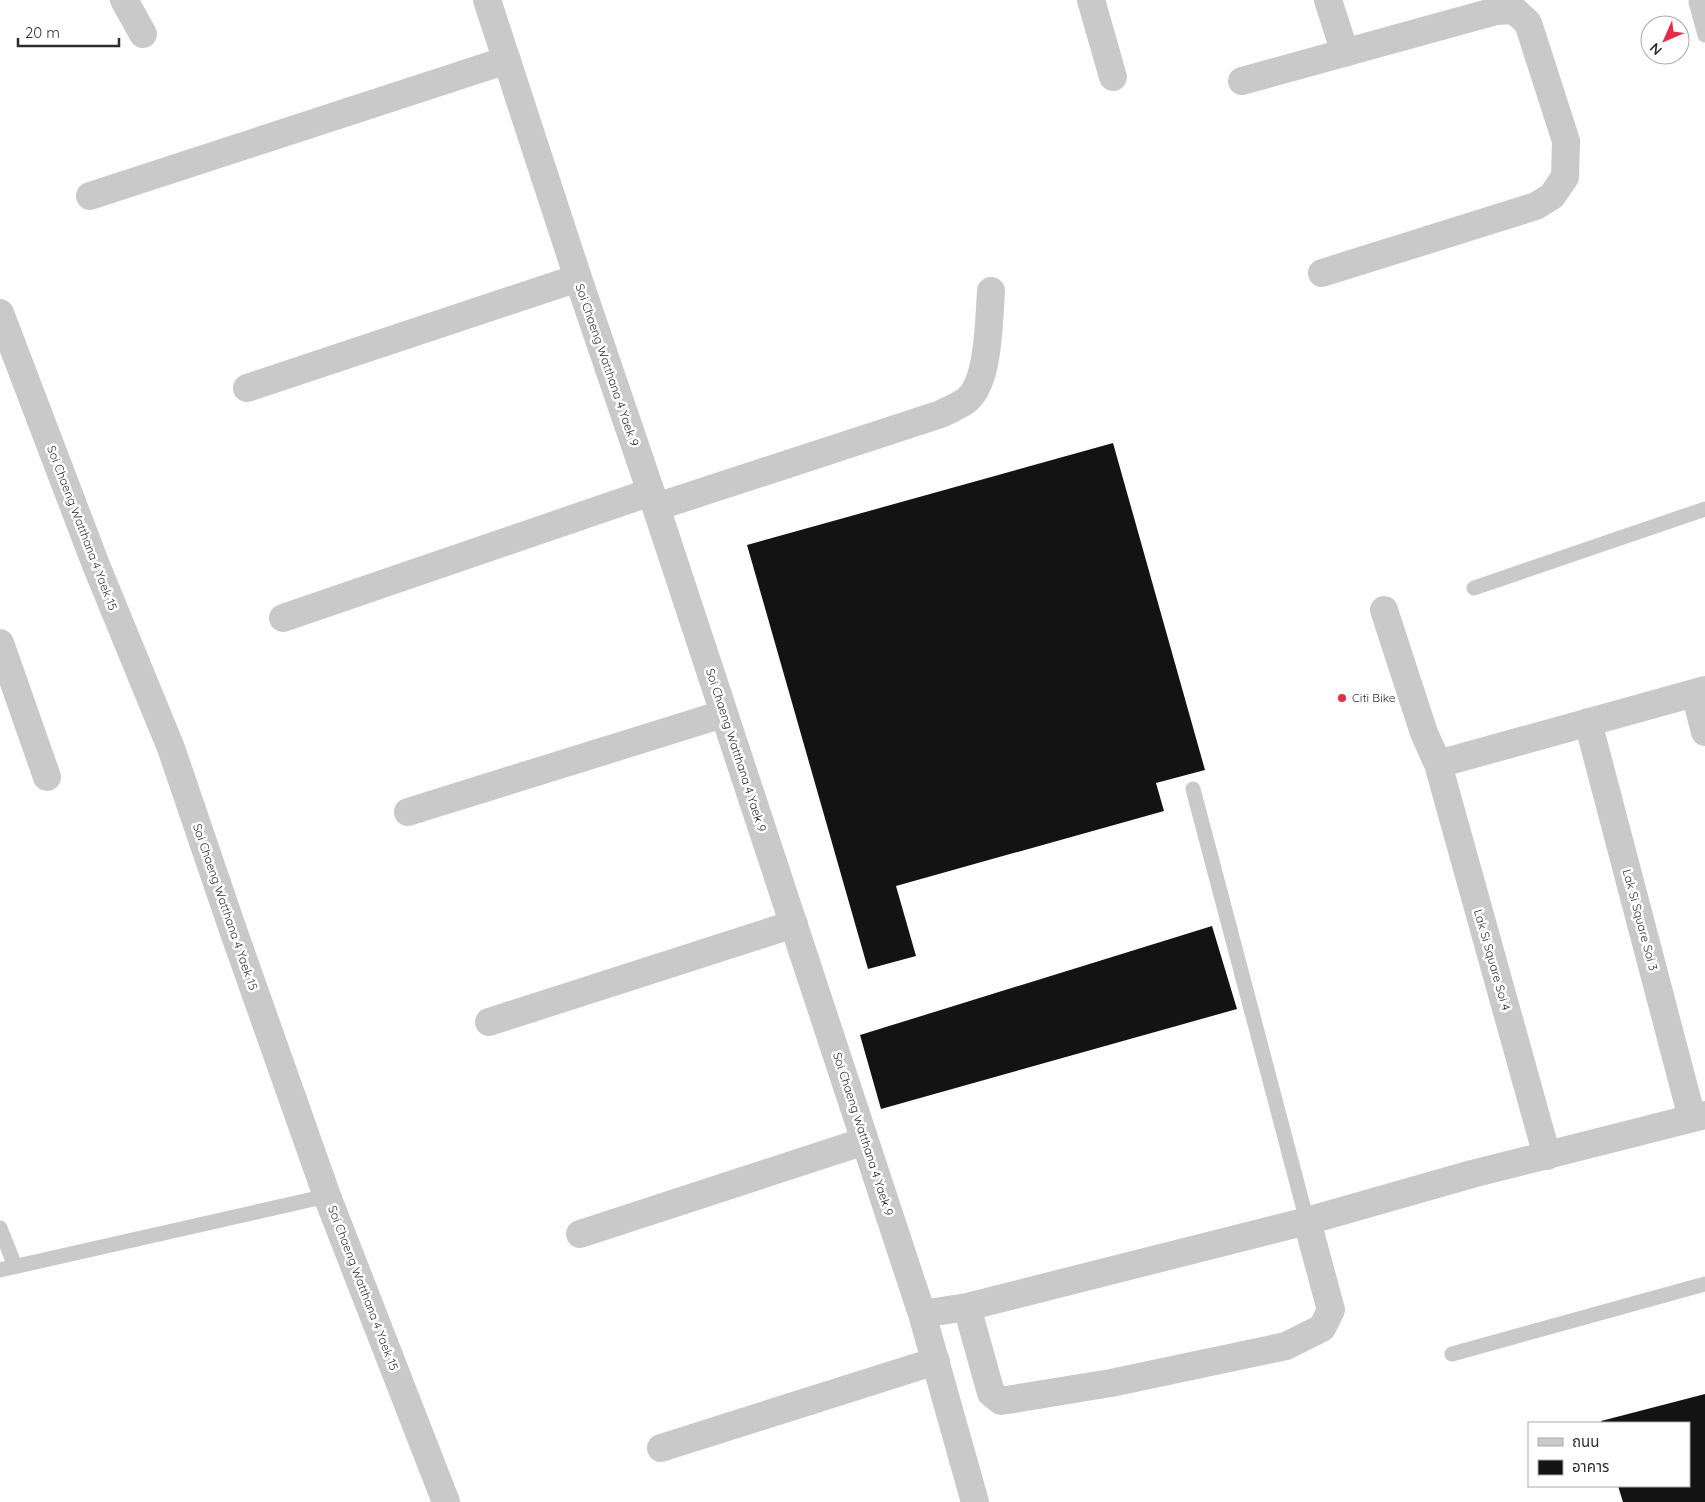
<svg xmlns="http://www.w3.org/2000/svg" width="1705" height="1502" font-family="Quicksand,'Noto Sans Thai',sans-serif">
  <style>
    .building { fill: #131313 }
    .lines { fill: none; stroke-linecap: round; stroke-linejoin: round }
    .service { stroke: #c9c9c9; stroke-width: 15 }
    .minor { stroke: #c9c9c9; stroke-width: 28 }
    .poi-dot { fill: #e32e45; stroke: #fff; stroke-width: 2 }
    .labels { text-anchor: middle; stroke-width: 5; stroke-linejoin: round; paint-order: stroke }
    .street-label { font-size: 12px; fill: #2c2c2c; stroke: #fff }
    .poi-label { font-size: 12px; fill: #2c2c2c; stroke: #fff; text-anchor: start }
  </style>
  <rect width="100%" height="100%" fill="#fff"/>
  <path class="building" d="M 1113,443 L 1205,770 L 1156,783 L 1164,811 L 896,886 L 916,956 L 868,969 L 747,545 Z
    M 1212,926 L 1237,1009 L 881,1109 L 860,1035 Z
    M 1705,1394 L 1705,1502 L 1623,1502 L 1618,1486 L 1689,1486 L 1689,1423 L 1602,1423 L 1601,1421 Z"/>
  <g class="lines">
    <path class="service" d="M 1701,0 L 1696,2 L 1705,35
      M 1474,588 L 1705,509
      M 1193,789 L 1307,1221
      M 0,1228 L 15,1266
      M 0,1270 L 327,1196
      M 1452,1354 L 1705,1284"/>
    <path class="minor" d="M 124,0 L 143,34
      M 487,0 L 578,278 L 656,507 L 922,1314 L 975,1502
      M 1091,0 L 1113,77
      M 1328,0 L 1345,53
      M 1242,81 L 1496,11 L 1514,10 L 1528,23 L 1566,141 L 1565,177 L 1552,196 L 1536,206 L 1322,273
      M 90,196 L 507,60
      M 0,313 L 96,565 L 171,748 L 233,930 L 327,1196 L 446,1502
      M 247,388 L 578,278
      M 656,507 L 941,414 C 950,409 960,406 968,399 C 989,381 989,318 991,291
      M 1384,610 L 1424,733 L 1438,764 L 1547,1156
      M 283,618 L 651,492
      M 0,643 L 47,777
      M 1695,693 L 1705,732
      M 1588,722 L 1692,1118
      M 1438,764 L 1705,690
      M 408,812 L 723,714
      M 489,1022 L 794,924
      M 580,1234 L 865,1141
      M 967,1307 L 991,1393 L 1001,1401 L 1111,1383 L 1286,1346 L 1322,1328 L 1331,1310 L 1307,1221
      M 922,1314 L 967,1307 L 1307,1221 L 1472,1174 L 1705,1115
      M 661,1448 L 936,1361"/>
  </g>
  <circle class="poi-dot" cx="1342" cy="698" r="5"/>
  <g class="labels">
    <g class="street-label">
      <text transform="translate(607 365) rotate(71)" y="4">Soi Chaeng Watthana 4 Yaek 9</text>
      <text transform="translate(82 528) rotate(69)" y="4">Soi Chaeng Watthana 4 Yaek 15</text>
      <text transform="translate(736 750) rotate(72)" y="4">Soi Chaeng Watthana 4 Yaek 9</text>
      <text transform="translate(225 907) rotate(71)" y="4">Soi Chaeng Watthana 4 Yaek 15</text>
      <text transform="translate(1640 920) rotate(75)" y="4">Lak Si Square Soi 3</text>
      <text transform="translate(1492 960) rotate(74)" y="4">Lak Si Square Soi 4</text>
      <text transform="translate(863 1134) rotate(72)" y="4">Soi Chaeng Watthana 4 Yaek 9</text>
      <text transform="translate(363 1288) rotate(69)" y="4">Soi Chaeng Watthana 4 Yaek 15</text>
    </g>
    <g class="poi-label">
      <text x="1352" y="702">Citi Bike</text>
    </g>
  </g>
  <rect x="1528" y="1422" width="162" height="65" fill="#ffffff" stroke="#ababab"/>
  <rect x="1538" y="1438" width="25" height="8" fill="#c9c9c9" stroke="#ababab"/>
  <text x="1572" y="1447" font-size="15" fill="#2c2c2c">ถนน</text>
  <rect x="1538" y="1460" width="25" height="15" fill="#131313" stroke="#ababab"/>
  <text x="1572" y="1472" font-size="15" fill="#2c2c2c">อาคาร</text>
  <g transform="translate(1665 40) rotate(225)"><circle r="24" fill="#ffffff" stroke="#ababab"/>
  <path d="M0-4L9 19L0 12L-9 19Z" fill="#e32e45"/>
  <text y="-8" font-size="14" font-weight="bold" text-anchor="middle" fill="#2c2c2c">N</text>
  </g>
  <path d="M18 38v8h101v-8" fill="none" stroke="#2c2c2c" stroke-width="2.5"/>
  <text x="25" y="38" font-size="15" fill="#2c2c2c" stroke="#ffffff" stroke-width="4" paint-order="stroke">20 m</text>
</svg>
